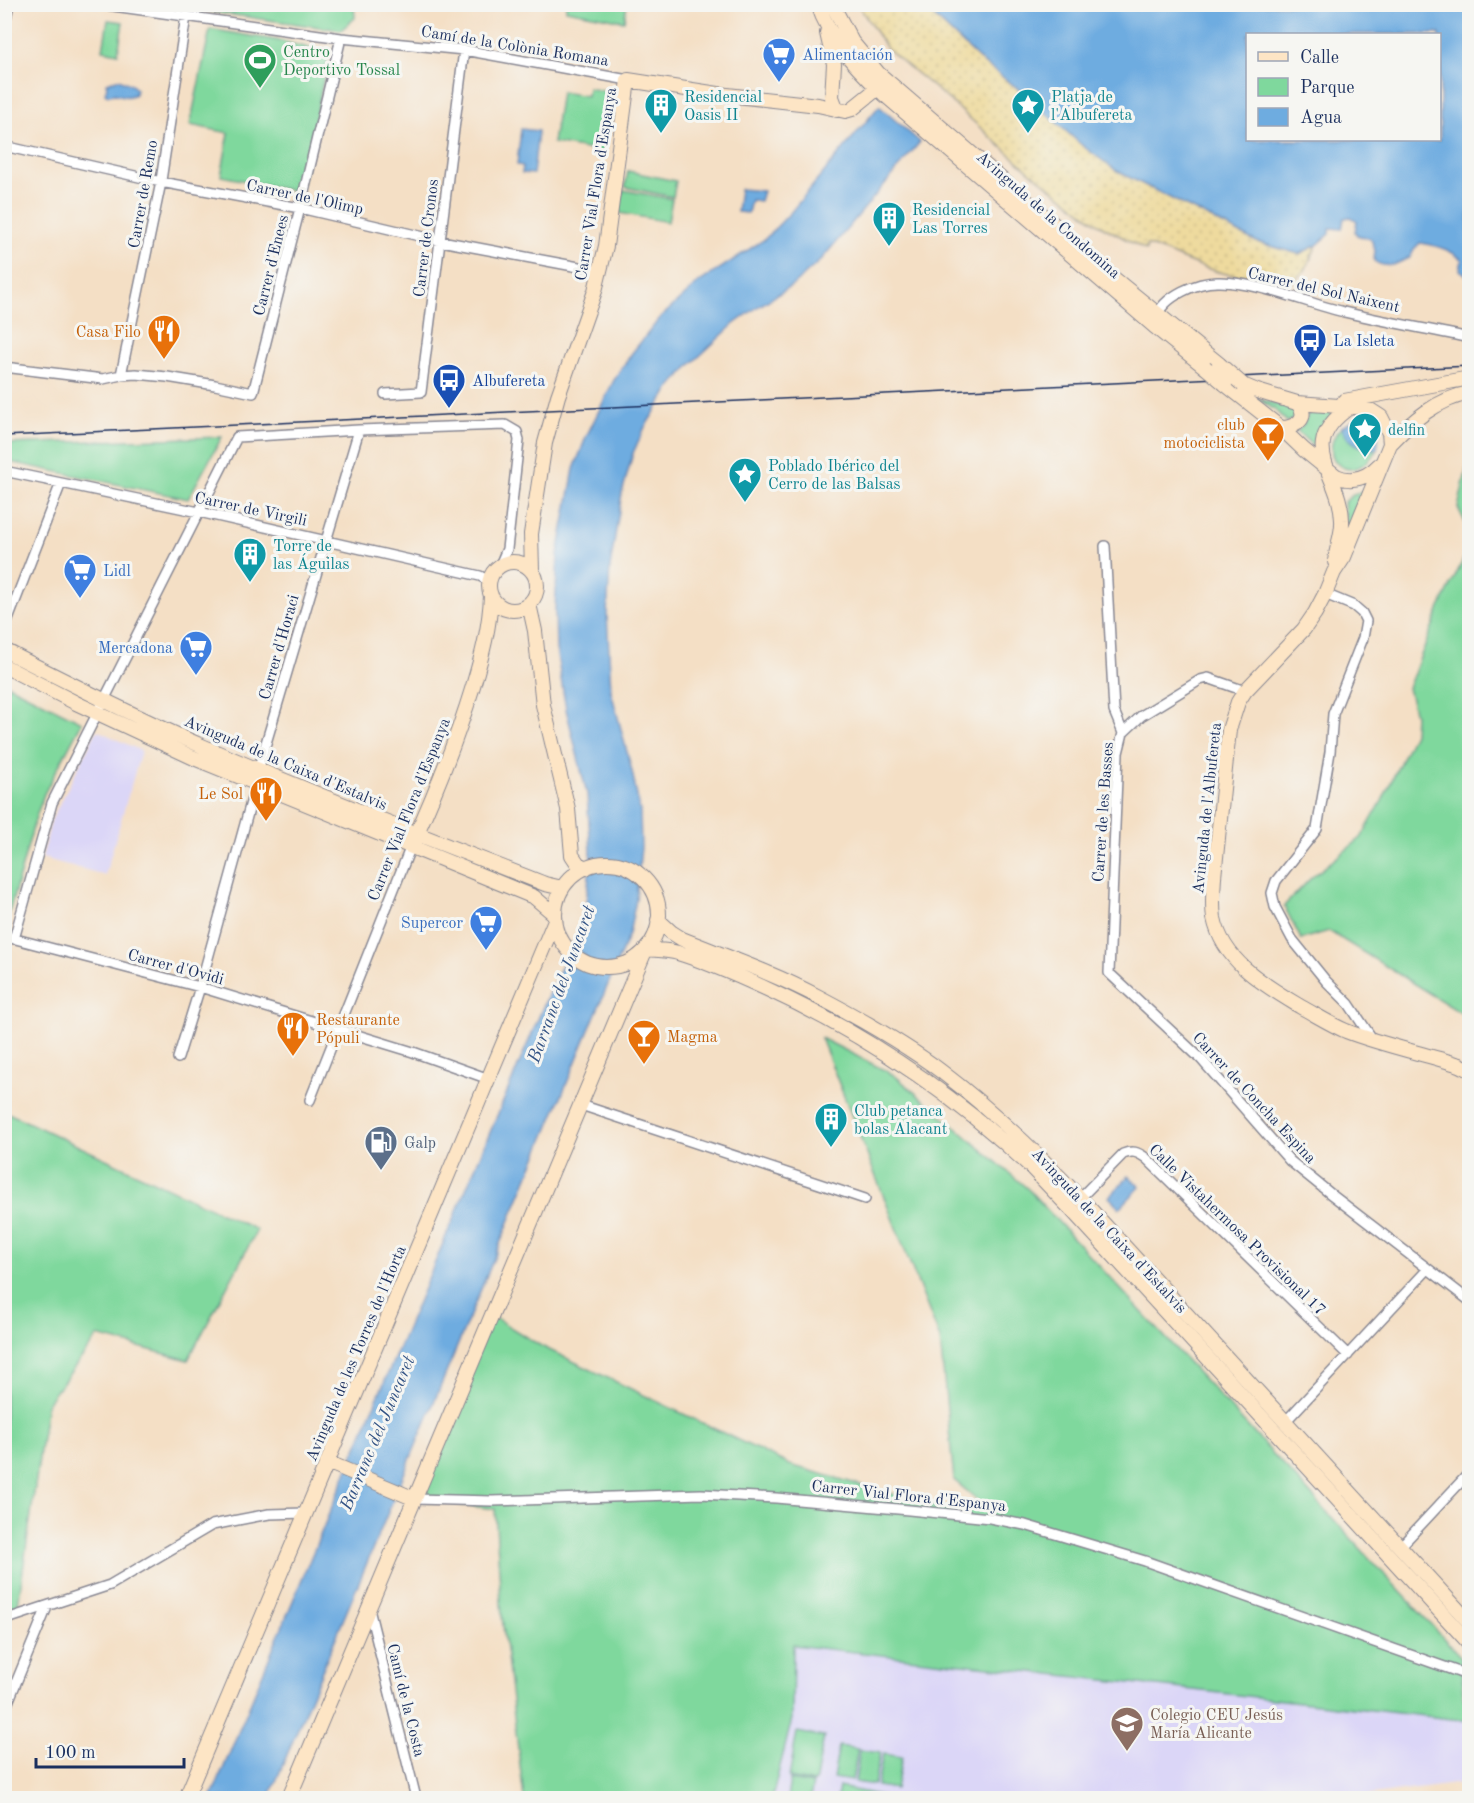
<svg xmlns="http://www.w3.org/2000/svg" width="1474" height="1803" font-family="'Old Standard TT',serif">
  <style>
    .built { fill: #dbd6f7 }
    .green { fill: #7fd89d; stroke: #4d847e; stroke-width: 1.5 }
    .sand { fill: url(#sand-dots); stroke: #84847e; stroke-width: 1.5 }
    .water { fill: #6eace0; stroke: #446e9f; stroke-width: 1.5; fill-rule: evenodd }
    .lines { fill: none; stroke-linecap: round; stroke-linejoin: round }
    .street-casing { stroke: #888792; stroke-width: 12 }
    .secondary-casing { stroke: #888792; stroke-width: 16 }
    .street { stroke: #fff; stroke-width: 9 }
    .secondary { stroke: #fde5c5; stroke-width: 14 }
    .tram { stroke: #1b2f5e; stroke-width: 1.5 }
    .secondary-bridge-casing { stroke: #888792; stroke-width: 16; stroke-linecap: butt }
    .secondary-bridge { stroke: #fde5c5; stroke-width: 14 }
    .labels { text-anchor: middle; stroke-width: 6; stroke-linejoin: round; paint-order: stroke }
    .street-label { font-size: 16px; fill: #1b2f5e; stroke: #f6f6f2 }
    .leisure-label { font-size: 16px; fill: #27864d; stroke: #f6f6f2; text-anchor: start }
    .shop-label { font-size: 16px; fill: #366cbe; stroke: #f6f6f2; text-anchor: start }
    .culture-label { font-size: 16px; fill: #0d838f; stroke: #f6f6f2; text-anchor: start }
    .food-label { font-size: 16px; fill: #c56008; stroke: #f6f6f2; text-anchor: end }
    .transit-label { font-size: 16px; fill: #164399; stroke: #f6f6f2; text-anchor: start }
    .service-label { font-size: 16px; fill: #4e5e75; stroke: #f6f6f2; text-anchor: start }
    .education-label { font-size: 16px; fill: #785e54; stroke: #f6f6f2; text-anchor: start }
    .water-label { font-size: 18px; font-style: italic; fill: #345485; stroke: #f6f6f2 }
  </style>
  <defs>
    <pattern id="sand-dots" width="8" height="8" patternUnits="userSpaceOnUse" patternTransform="scale(1.5)"><rect width="8" height="8" fill="#eeda9e"/><path d="M2 2h.1M6 6h.1" fill="none" stroke="#ccbb8a" stroke-width="1.8" stroke-linecap="round"/></pattern>
  </defs>
  <rect width="100%" height="100%" fill="#f6f6f2"/>
  <filter id="ink" filterUnits="userSpaceOnUse"><feTurbulence type="fractalNoise" baseFrequency=".0167" numOctaves="2"/><feDisplacementMap in="SourceGraphic" scale="12" xChannelSelector="R" yChannelSelector="G"/><feConvolveMatrix kernelMatrix="1 2 1 2 8 2 1 2 1" color-interpolation-filters="sRGB"/></filter>
  <filter id="wash" filterUnits="userSpaceOnUse"><feTurbulence type="fractalNoise" baseFrequency=".008" numOctaves="4" result="noise"/><feDisplacementMap in="SourceGraphic" scale="24" xChannelSelector="R" yChannelSelector="G"/><feGaussianBlur stdDeviation="1.35" result="paint"/><feColorMatrix in="noise" values="0 0 0 0 0 0 0 0 0 0 0 0 0 0 0 0 0 1.4 0 .05"/><feComposite in="paint" operator="in"/></filter>
  <g filter="url(#wash)">
    <rect width="100%" height="100%" fill="#f4dfc5"/>
    <path class="built" d="M 97,730 L 141,751 L 105,875 L 42,858 L 51,821 Z
      M 792,1645 L 1469,1721 L 1469,1782 L 1349,1798 L 772,1798 L 792,1719 Z"/>
    <path class="green" d="M 160,5 L 354,5 L 355,18 L 341,30 Z
      M 566,5 L 566,4 L 627,5 L 624,21 L 566,10 Z
      M 108,20 L 123,22 L 118,53 L 103,50 Z
      M 210,29 L 281,41 L 329,53 L 300,192 L 221,176 L 229,133 L 190,125 Z
      M 588,88 L 614,93 L 603,152 L 553,143 L 561,92 L 587,96 Z
      M 628,171 L 676,181 L 673,197 L 625,187 Z
      M 623,190 L 672,199 L 668,222 L 619,213 Z
      M 1256,398 L 1293,409 L 1296,411 L 1297,418 L 1287,422 L 1274,409 Z
      M 1309,412 L 1335,412 L 1318,451 L 1297,431 L 1303,425 Z
      M 1341,427 C 1348,442 1361,449 1377,449 C 1353,491 1313,458 1341,427 Z
      M 222,437 L 188,499 L 5,461 L 5,444 Z
      M 1469,467 L 1469,530 L 1458,508 L 1467,468 Z
      M 1364,491 L 1349,528 L 1346,528 L 1344,502 L 1353,495 Z
      M 1469,548 L 1470,1018 L 1469,1018 L 1329,931 L 1301,939 L 1284,906 L 1311,878 L 1361,838 L 1382,801 L 1414,733 L 1415,715 L 1408,688 L 1439,610 Z
      M 8,685 L 82,722 L 44,794 L 35,820 L 6,924 L 5,926 L 4,698 Z
      M 821,1038 L 894,1075 L 1028,1189 L 1461,1657 L 1463,1698 L 1469,1704 L 1469,1721 L 793,1645 L 792,1719 L 772,1798 L 524,1798 L 502,1617 L 495,1509 L 415,1499 L 492,1316 L 541,1346 L 790,1465 L 966,1515 L 979,1501 L 954,1480 L 940,1339 Z
      M 4,1111 L 257,1230 L 188,1360 L 98,1336 L 47,1403 L 18,1605 L 5,1610 Z
      M 797,1732 L 824,1737 L 815,1783 L 789,1778 Z
      M 839,1746 L 858,1749 L 852,1781 L 833,1778 Z
      M 860,1750 L 880,1753 L 874,1785 L 855,1782 Z
      M 883,1754 L 902,1757 L 896,1789 L 877,1786 Z
      M 790,1780 L 813,1784 L 810,1798 L 787,1798 Z
      M 839,1787 L 893,1798 L 837,1798 Z"/>
    <path class="sand" d="M 858,5 L 922,5 L 981,61 L 1016,87 L 1117,171 L 1257,242 L 1299,254 L 1317,245 L 1305,270 L 1292,283 L 1271,276 L 1268,281 C 1254,276 1241,277 1227,274 C 1199,268 1174,254 1147,245 L 1146,250 L 1098,224 L 1029,171 L 948,99 L 887,49 Z"/>
    <path class="water" d="M 922,5 L 1469,5 L 1469,277 L 1460,270 L 1462,260 C 1452,250 1434,245 1420,243 L 1414,249 L 1410,257 C 1397,264 1387,270 1374,261 L 1375,250 L 1371,239 L 1357,235 L 1355,232 L 1357,221 L 1351,217 L 1344,218 L 1342,229 L 1330,228 L 1330,234 L 1317,245 L 1299,254 L 1257,242 L 1117,171 L 1084,147 L 1016,87 L 981,61 ZM 1440,34 L 1440,140 L 1248,140 L 1248,34 Z
      M 119,79 L 132,85 L 136,89 L 135,94 C 126,99 124,95 115,94 C 113,94 110,95 108,95 L 105,93 L 107,87 L 106,83 Z
      M 879,106 L 920,142 L 821,260 L 793,285 L 759,306 L 734,324 L 690,365 L 669,389 L 645,427 L 633,453 L 622,493 L 610,567 L 607,614 L 611,691 L 632,771 L 640,811 L 641,847 L 636,900 L 629,934 L 269,1798 L 211,1798 L 353,1456 L 552,986 L 577,936 L 585,909 L 588,886 L 591,852 L 587,794 L 566,709 L 556,649 L 555,609 L 558,554 L 567,507 L 574,469 L 586,437 L 614,380 L 632,353 L 660,318 L 698,283 L 765,239 L 791,212 Z
      M 521,129 L 538,131 L 533,174 L 522,173 L 523,166 L 517,165 Z
      M 740,189 L 763,191 L 760,201 L 751,200 L 748,213 L 737,212 Z
      M 1357,418 C 1375,417 1380,434 1377,449 C 1360,449 1349,443 1341,427 Z
      M 1129,1176 L 1140,1187 L 1120,1208 L 1109,1197 Z"/>
  </g>
  <g filter="url(#ink)">
    <g class="lines">
      <defs>
        <path id="street" d="M 99,4 L 341,38 L 464,50 L 628,80
          M 4,28 L 9,4
          M 4,146 L 161,182 L 300,208 L 441,241 L 600,271
          M 1156,318 C 1163,296 1198,281 1220,282 C 1262,283 1303,302 1344,312 C 1386,322 1428,329 1470,338
          M 4,367 L 103,379 L 121,375 L 136,374 L 167,377 L 215,385 L 253,393 L 300,208 L 341,38
          M 121,375 L 160,187 L 186,16
          M 385,394 L 421,392 L 464,50
          M 4,471 L 199,512 L 480,576 L 489,581
          M 1105,546 L 1114,711 L 1123,733 L 1118,753 L 1109,973 L 1201,1059 L 1290,1161 L 1332,1195 L 1470,1301
          M 1325,594 L 1354,606 L 1362,613 L 1366,621 L 1363,638 L 1333,714 L 1330,752 L 1317,829 L 1276,881 L 1272,893 L 1275,907 L 1292,939 L 1326,981 L 1349,1004 L 1373,1040
          M 4,630 L 61,483
          M 1123,733 L 1141,716 L 1200,680 L 1208,678 L 1245,691
          M 258,770 L 359,430
          M 4,936 L 200,987 L 413,1052 L 489,1079
          M 14,939 L 52,803 L 237,437 L 359,430 L 505,425 L 517,432 L 519,440 L 507,549 L 500,565
          M 178,1058 L 200,987 L 256,784
          M 310,1100 L 411,846
          M 581,1105 L 865,1199
          M 1080,1198 L 1123,1154 C 1133,1150 1137,1152 1146,1158 L 1348,1355
          M 1285,1422 L 1428,1269
          M 415,1499 L 492,1501 L 701,1494 L 776,1498 L 909,1510 L 990,1518 L 1025,1525 L 1145,1561 L 1470,1676
          M 1400,1547 L 1470,1472
          M 369,1609 L 416,1798
          M 4,1620 L 110,1585 L 212,1525 L 269,1514 L 306,1513
          M 4,1712 L 47,1607"/>
        <path id="secondary" d="M 818,4 C 829,40 859,70 885,95 L 1154,326 L 1205,367
          M 832,4 L 852,42 L 878,73 L 1057,227 L 1101,268 L 1219,364
          M 827,33 L 834,64 L 832,97 L 837,110
          M 1225,384 L 1281,428 L 1304,450 L 1336,476 C 1352,483 1367,478 1379,465
          M 1243,385 L 1257,391 L 1297,403 L 1367,408 L 1381,417 L 1389,433 L 1390,444 L 1344,557 L 1334,572 L 1325,594 L 1315,613 L 1304,629 L 1245,691 L 1238,702 L 1229,730 L 1214,877 C 1213,891 1212,904 1214,918 C 1223,962 1266,986 1301,1007 C 1316,1015 1330,1024 1346,1031 C 1382,1045 1422,1053 1460,1065 L 1470,1070
          M 1344,401 L 1470,378
          M 1281,428 C 1296,428 1311,417 1297,403
          M 1390,444 C 1412,421 1437,399 1470,393
          M489 586a24 24 0 1 1 48 0a24 24 0 1 1-48 0Z
          M 1335,562 C 1336,548 1343,534 1342,520 C 1341,474 1294,446 1350,407
          M 532,570 L 531,534 L 545,443 L 558,396 L 595,291 L 606,246 L 628,80 L 718,94 L 818,105 L 845,111 L 852,109 L 878,88 L 878,73
          M 529,604 L 535,631 L 543,705 L 568,809 L 572,855 L 578,864 L 586,868
          M 4,650 C 69,683 135,717 202,746 C 315,795 430,839 545,884 L 562,888
          M 4,666 L 76,703 L 194,758 L 534,897 L 554,914
          M 413,842 C 436,791 457,739 473,686 C 482,656 490,626 491,595
          M555 915a52 52 0 1 1 104 0a52 52 0 1 1-104 0Z
          M 658,920 L 671,932 L 682,939 C 727,957 773,973 817,996 C 859,1018 904,1043 942,1072 C 992,1110 1037,1153 1080,1198 L 1470,1623
          M 647,949 C 657,950 669,950 678,953 C 708,962 739,976 767,989 C 865,1034 951,1092 1030,1166 C 1044,1180 1057,1195 1071,1209 L 1470,1644
          M 327,1462 L 415,1499
          M 186,1798 L 555,920
          M 289,1798 L 645,951"/>
      </defs>
      <use href="#street" class="street-casing"/>
      <use href="#secondary" class="secondary-casing"/>
      <use href="#street" class="street"/>
      <use href="#secondary" class="secondary"/>
      <path class="tram" d="M 4,436 L 1470,366"/>
      <defs>
        <path id="secondary-bridge" d="M 1219,364 L 1243,385
          M 1205,367 L 1225,384"/>
      </defs>
      <use href="#secondary-bridge" class="secondary-bridge-casing"/>
      <use href="#secondary-bridge" class="secondary-bridge"/>
    </g>
  </g>
  <defs>
    <symbol id="supermarket-pin" viewBox="-11 -11 22 30"><path d="M0 17L-7.5 6A9.5 9.5 0 1 1 7.5 6Z" fill="#3f7fe0" stroke="#f6f6f2"/><path d="M-6-5.5h2.5l.6 2H6L4.5 2H-2.5L-4.4-4H-6ZM-1.5 3.2a1.3 1.3 0 1 0 .1 0ZM3 3.2a1.3 1.3 0 1 0 .1 0Z" fill="#fff"/></symbol>
    <symbol id="stadium-pin" viewBox="-11 -11 22 30"><path d="M0 17L-7.5 6A9.5 9.5 0 1 1 7.5 6Z" fill="#2e9e5b" stroke="#f6f6f2"/><path d="M0-5a6.5 5 0 1 0 0 10a6.5 5 0 1 0 0-10ZM-3.5-1.8h7v3.6h-7Z" fill="#fff"/></symbol>
    <symbol id="building-pin" viewBox="-11 -11 22 30"><path d="M0 17L-7.5 6A9.5 9.5 0 1 1 7.5 6Z" fill="#0f9aa8" stroke="#f6f6f2"/><path d="M-4-6H4V6H1V3H-1V6H-4ZM-2.5-4.3h1.7v1.8h-1.7ZM.8-4.3h1.7v1.8H.8ZM-2.5-1h1.7V.8h-1.7ZM.8-1h1.7V.8H.8Z" fill="#fff"/></symbol>
    <symbol id="sight-pin" viewBox="-11 -11 22 30"><path d="M0 17L-7.5 6A9.5 9.5 0 1 1 7.5 6Z" fill="#0f9aa8" stroke="#f6f6f2"/><path d="M0-6L1.8-2.2L6-1.7L2.9 1.2L3.7 5.4L0 3.3L-3.7 5.4L-2.9 1.2L-6-1.7L-1.8-2.2Z" fill="#fff"/></symbol>
    <symbol id="restaurant-pin" viewBox="-11 -11 22 30"><path d="M0 17L-7.5 6A9.5 9.5 0 1 1 7.5 6Z" fill="#e8710a" stroke="#f6f6f2"/><path d="M-5-6h1v4h1v-4h1v4h1v-4h1v5L-1.5 .5V6h-2V.5L-5-1ZM5-6V6H3V1.5H1.5Q1.5-4 5-6Z" fill="#fff"/></symbol>
    <symbol id="bus-pin" viewBox="-11 -11 22 30"><path d="M0 17L-7.5 6A9.5 9.5 0 1 1 7.5 6Z" fill="#1a4fb4" stroke="#f6f6f2"/><path d="M-5-6H5V4H4V6H2V4H-2V6H-4V4H-5ZM-3.5-4V0h7V-4ZM-3.5 1.2v1.5H-2V1.2ZM2 1.2v1.5H3.5V1.2Z" fill="#fff"/></symbol>
    <symbol id="bar-pin" viewBox="-11 -11 22 30"><path d="M0 17L-7.5 6A9.5 9.5 0 1 1 7.5 6Z" fill="#e8710a" stroke="#f6f6f2"/><path d="M-6-5H6L.8 .8V4.5H3.5V6h-7V4.5H-.8V.8Z" fill="#fff"/></symbol>
    <symbol id="fuel-pin" viewBox="-11 -11 22 30"><path d="M0 17L-7.5 6A9.5 9.5 0 1 1 7.5 6Z" fill="#5c6f8a" stroke="#f6f6f2"/><path d="M-5.5-6h7V0h2V4h1.3V-2.5L3-4.5l.8-.8L6-3V5H2.5V1h-1V6h-7ZM-4.2-4.7v3.2H.2V-4.7Z" fill="#fff"/></symbol>
    <symbol id="school-pin" viewBox="-11 -11 22 30"><path d="M0 17L-7.5 6A9.5 9.5 0 1 1 7.5 6Z" fill="#8d6e63" stroke="#f6f6f2"/><path d="M0-5L7-2L0 1L-7-2ZM-4 1L0 2.5L4 1V4Q0 6-4 4Z" fill="#fff"/></symbol>
  </defs>
  <g fill-rule="evenodd">
    <use href="#supermarket-pin" x="760" y="35" width="38" height="52"/>
    <use href="#stadium-pin" x="241" y="41" width="38" height="52"/>
    <use href="#building-pin" x="642" y="86" width="38" height="52"/>
    <use href="#sight-pin" x="1009" y="86" width="38" height="52"/>
    <use href="#building-pin" x="870" y="199" width="38" height="52"/>
    <use href="#restaurant-pin" x="145" y="312" width="38" height="52"/>
    <use href="#bus-pin" x="1291" y="321" width="38" height="52"/>
    <use href="#bus-pin" x="430" y="361" width="38" height="52"/>
    <use href="#sight-pin" x="1346" y="410" width="38" height="52"/>
    <use href="#bar-pin" x="1249" y="414" width="38" height="52"/>
    <use href="#sight-pin" x="726" y="455" width="38" height="52"/>
    <use href="#building-pin" x="231" y="535" width="38" height="52"/>
    <use href="#supermarket-pin" x="61" y="551" width="38" height="52"/>
    <use href="#supermarket-pin" x="177" y="628" width="38" height="52"/>
    <use href="#restaurant-pin" x="247" y="774" width="38" height="52"/>
    <use href="#supermarket-pin" x="467" y="903" width="38" height="52"/>
    <use href="#restaurant-pin" x="274" y="1009" width="38" height="52"/>
    <use href="#bar-pin" x="625" y="1017" width="38" height="52"/>
    <use href="#building-pin" x="812" y="1100" width="38" height="52"/>
    <use href="#fuel-pin" x="362" y="1123" width="38" height="52"/>
    <use href="#school-pin" x="1108" y="1704" width="38" height="52"/>
  </g>
  <g class="labels">
    <g class="street-label">
      <text transform="translate(515 45) rotate(9)" y="6">Camí de la Colònia Romana</text>
      <text transform="translate(595 184) rotate(-81)" y="6">Carrer Vial Flora d'Espanya</text>
      <text transform="translate(142 194) rotate(-80)" y="6">Carrer de Remo</text>
      <text transform="translate(305 196) rotate(12)" y="6">Carrer de l'Olimp</text>
      <text transform="translate(1049 214) rotate(41)" y="6">Avinguda de la Condomina</text>
      <text transform="translate(425 238) rotate(-83)" y="6">Carrer de Cronos</text>
      <text transform="translate(270 265) rotate(-76)" y="6">Carrer d'Enees</text>
      <text transform="translate(1324 289) rotate(13)" y="6">Carrer del Sol Naixent</text>
      <text transform="translate(251 508) rotate(12)" y="6">Carrer de Virgili</text>
      <text transform="translate(278 647) rotate(-74)" y="6">Carrer d'Horaci</text>
      <text transform="translate(286 762) rotate(23)" y="6">Avinguda de la Caixa d'Estalvis</text>
      <text transform="translate(1206 808) rotate(-84)" y="6">Avinguda de l'Albufereta</text>
      <text transform="translate(408 809) rotate(-68)" y="6">Carrer Vial Flora d'Espanya</text>
      <text transform="translate(1102 812) rotate(-86)" y="6">Carrer de les Basses</text>
      <text transform="translate(176 966) rotate(15)" y="6">Carrer d'Ovidi</text>
      <text transform="translate(1255 1097) rotate(47)" y="6">Carrer de Concha Espina</text>
      <text transform="translate(1238 1229) rotate(44)" y="6">Calle Vistahermosa Provisional 17</text>
      <text transform="translate(1110 1230) rotate(47)" y="6">Avinguda de la Caixa d'Estalvis</text>
      <text transform="translate(355 1353) rotate(-67)" y="6">Avinguda de les Torres de l'Horta</text>
      <text transform="translate(909 1495) rotate(6)" y="6">Carrer Vial Flora d'Espanya</text>
      <text transform="translate(407 1700) rotate(76)" y="6">Camí de la Costa</text>
    </g>
    <g class="leisure-label">
      <text x="283" y="57">Centro<tspan x="283" dy="18">Deportivo Tossal</tspan></text>
    </g>
    <g class="shop-label">
      <text x="802" y="60">Alimentación</text>
      <text x="103" y="576">Lidl</text>
      <text x="173" y="653" text-anchor="end">Mercadona</text>
      <text x="463" y="928" text-anchor="end">Supercor</text>
    </g>
    <g class="culture-label">
      <text x="684" y="102">Residencial<tspan x="684" dy="18">Oasis II</tspan></text>
      <text x="1051" y="102">Platja de<tspan x="1051" dy="18">l'Albufereta</tspan></text>
      <text x="912" y="215">Residencial<tspan x="912" dy="18">Las Torres</tspan></text>
      <text x="1388" y="435">delfin</text>
      <text x="768" y="471">Poblado Ibérico del<tspan x="768" dy="18">Cerro de las Balsas</tspan></text>
      <text x="273" y="551">Torre de<tspan x="273" dy="18">las Águilas</tspan></text>
      <text x="854" y="1116">Club petanca<tspan x="854" dy="18">bolas Alacant</tspan></text>
    </g>
    <g class="food-label">
      <text x="141" y="337">Casa Filo</text>
      <text x="1245" y="430">club<tspan x="1245" dy="18">motociclista</tspan></text>
      <text x="243" y="799">Le Sol</text>
      <text x="316" y="1025" text-anchor="start">Restaurante<tspan x="316" dy="18">Pópuli</tspan></text>
      <text x="667" y="1042" text-anchor="start">Magma</text>
    </g>
    <g class="transit-label">
      <text x="1333" y="346">La Isleta</text>
      <text x="472" y="386">Albufereta</text>
    </g>
    <g class="service-label">
      <text x="404" y="1148">Galp</text>
    </g>
    <g class="education-label">
      <text x="1150" y="1720">Colegio CEU Jesús<tspan x="1150" dy="18">María Alicante</tspan></text>
    </g>
    <g class="water-label">
      <text transform="translate(561 984) rotate(-70)" y="6">Barranc del Juncaret</text>
      <text transform="translate(377 1433) rotate(-67)" y="6">Barranc del Juncaret</text>
    </g>
  </g>
  <rect width="1474" height="1803" fill="none" stroke="#f6f6f2" stroke-width="24"/>
  <rect x="1246" y="33" width="195" height="108" fill="#f6f6f2" stroke="#9ea6b7" stroke-width="1.5"/>
  <rect x="1258" y="52" width="30" height="9" fill="#fde5c5" stroke="#9ea6b7" stroke-width="1.5"/>
  <text x="1300" y="63" font-size="18" fill="#1b2f5e">Calle</text>
  <rect x="1258" y="78" width="30" height="18" fill="#7fd89d" stroke="#9ea6b7" stroke-width="1.5"/>
  <text x="1300" y="93" font-size="18" fill="#1b2f5e">Parque</text>
  <rect x="1258" y="108" width="30" height="18" fill="#6eace0" stroke="#9ea6b7" stroke-width="1.5"/>
  <text x="1300" y="123" font-size="18" fill="#1b2f5e">Agua</text>
  <path d="M36 1758v9h148v-9" fill="none" stroke="#1b2f5e" stroke-width="3"/>
  <text x="45" y="1758" font-size="18" fill="#1b2f5e" stroke="#f6f6f2" stroke-width="4.5" paint-order="stroke">100 m</text>
</svg>
